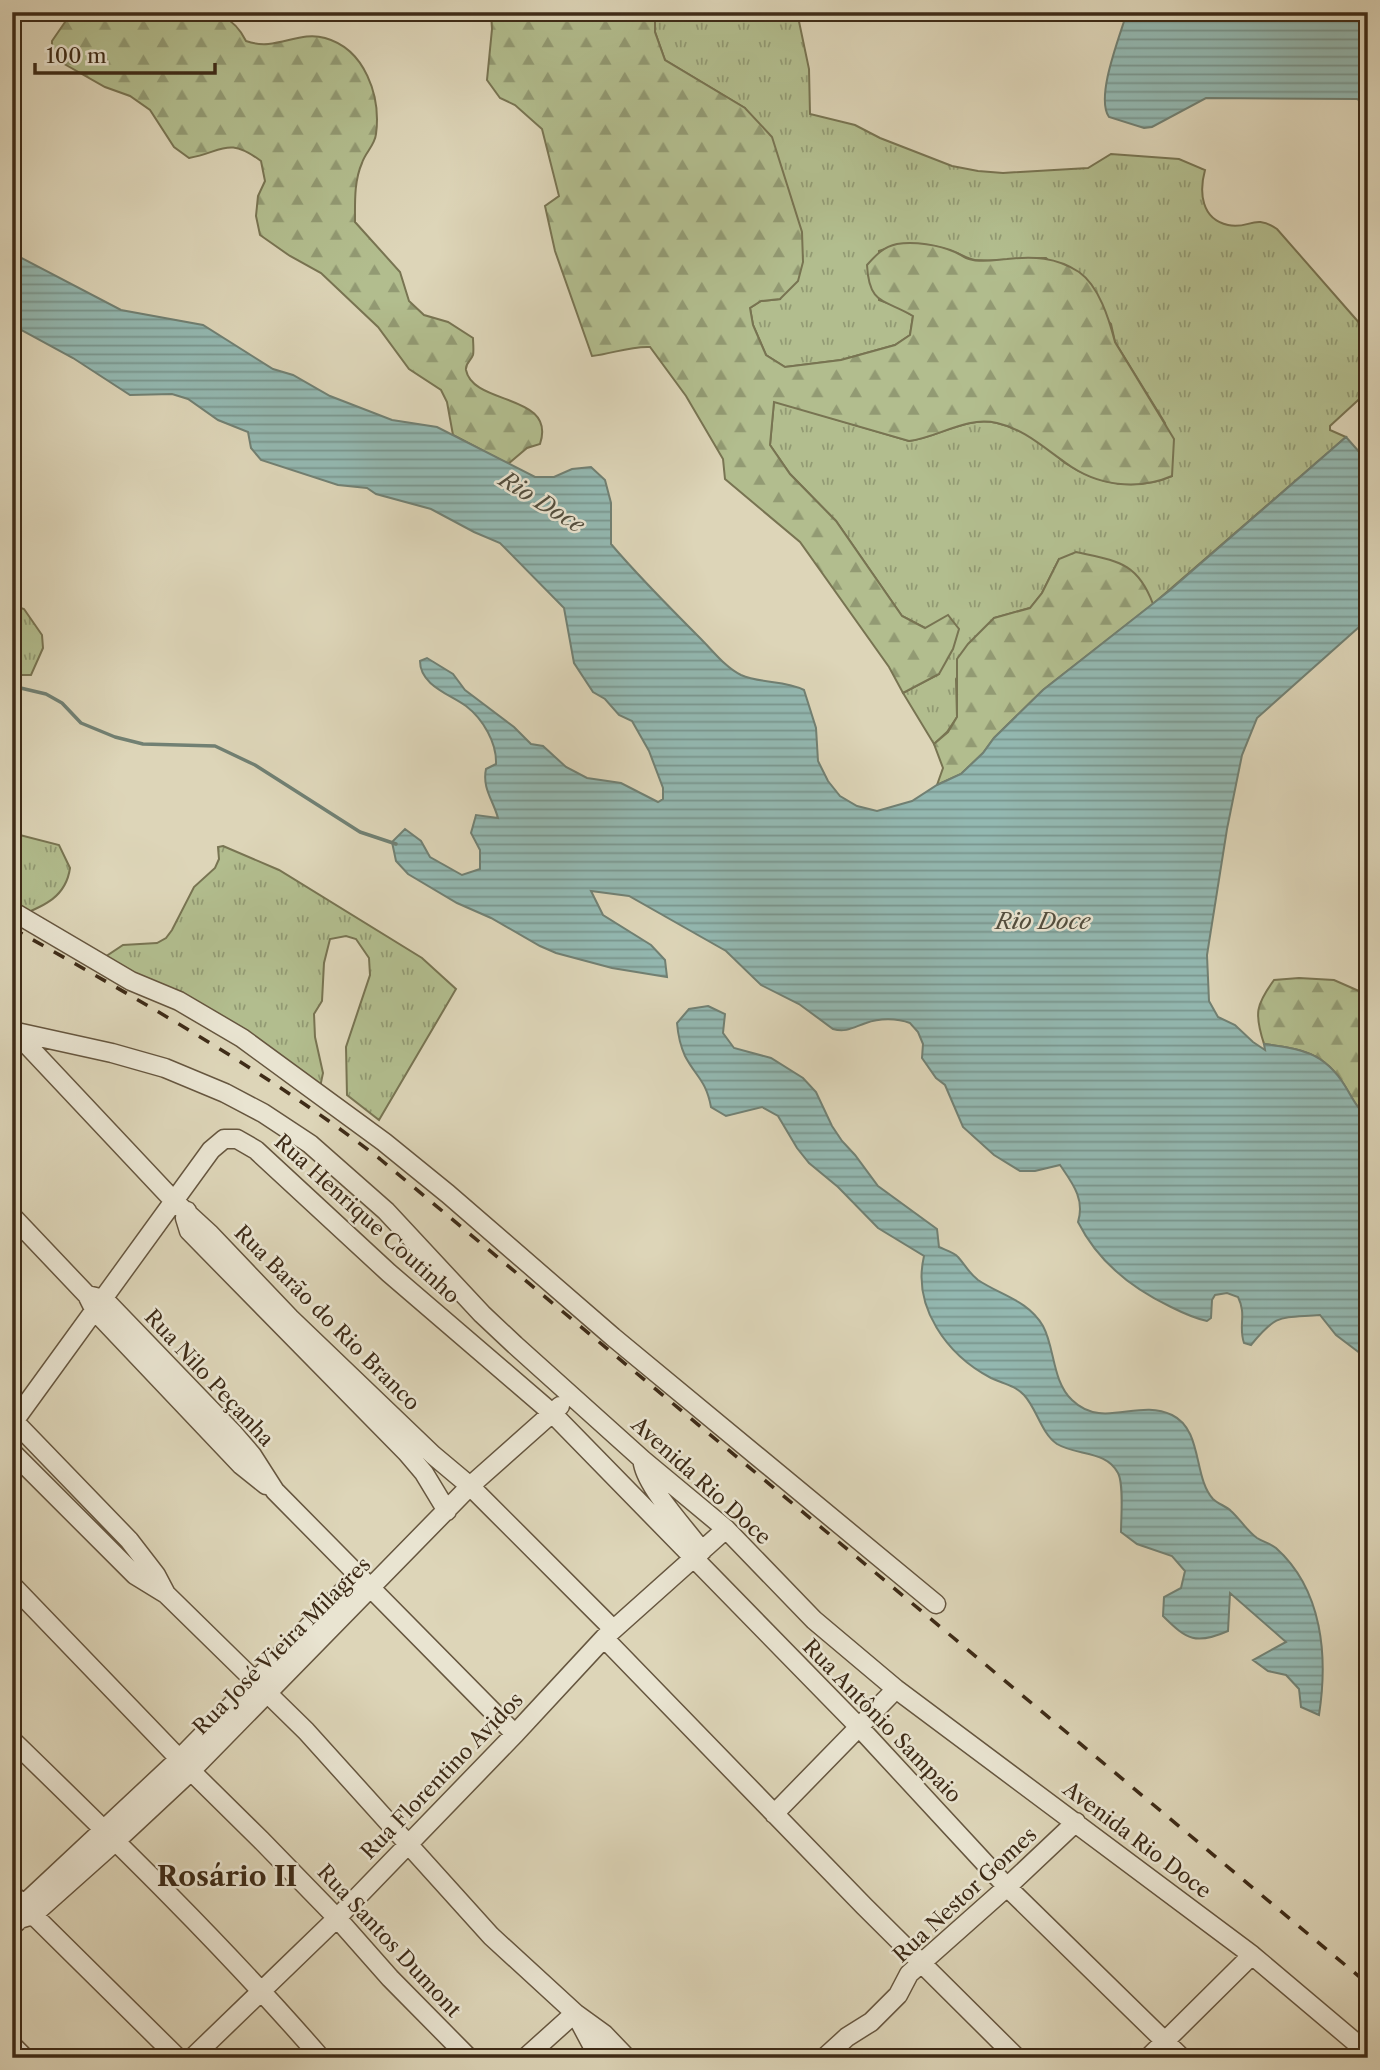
<svg xmlns="http://www.w3.org/2000/svg" width="1380" height="2070" font-family="'Libre Caslon Text',serif">
  <style>
    .grass { fill: url(#grass-tufts); stroke: #787452; stroke-width: 2 }
    .forest { fill: url(#forest-firs); stroke: #787452; stroke-width: 2 }
    .water { fill: url(#water-rules); stroke: #718073; stroke-width: 2 }
    .lines { fill: none; stroke-linecap: round; stroke-linejoin: round }
    .stream { stroke: #718073; stroke-width: 3.5 }
    .minor-casing { stroke: #66563f; stroke-width: 21 }
    .minor { stroke: #e9e4d1; stroke-width: 18 }
    .rail { stroke: #3e2b17; stroke-width: 3.5; stroke-dasharray: 12 12; stroke-linecap: butt }
    .labels { text-anchor: middle; stroke-width: 5; stroke-linejoin: round; paint-order: stroke }
    .street-label { font-size: 21px; fill: #3e2b17; stroke: #e9e4d1 }
    .water-label { font-size: 23px; font-style: italic; fill: #534e3e; stroke: #e9e4d1 }
    .district-label { font-size: 28px; font-weight: bold; fill: #3e2b17; stroke: #e9e4d1 }
  </style>
  <defs>
    <pattern id="grass-tufts" width="24" height="20" patternUnits="userSpaceOnUse" patternTransform="scale(1.75)"><rect width="24" height="20" fill="#b2bd8e"/><path d="M3 7l-1-3M5 7V3M7 7l1-3M15 17l-1-3M17 17v-4M19 17l1-3" fill="none" stroke="#929a73"/></pattern>
    <pattern id="forest-firs" width="22" height="20" patternUnits="userSpaceOnUse" patternTransform="scale(1.75)"><rect width="22" height="20" fill="#b2bd8e"/><path d="M5 1l3.5 6h-7zM16 11l3.5 6h-7z" fill="#929a73"/></pattern>
    <pattern id="water-rules" width="6" height="5" patternUnits="userSpaceOnUse" patternTransform="scale(1.75)"><rect width="6" height="5" fill="#93b8b1"/><path d="M0 2.5h6" fill="none" stroke="#79968f"/></pattern>
  </defs>
  <rect width="100%" height="100%" fill="#ddd5b8"/>
  <filter id="stains"><feTurbulence type="fractalNoise" baseFrequency=".00286" numOctaves="4"/><feColorMatrix values="0 0 0 0 .2 0 0 0 0 .09 0 0 0 0 .02 0 0 0 .5 -.17"/></filter>
  <radialGradient id="worn" r=".72"><stop offset=".6" stop-color="#630" stop-opacity="0"/><stop offset="1" stop-color="#630" stop-opacity=".3"/></radialGradient>
  <path class="grass" d="M 655,12 L 797,12 L 809,69 L 810,114 L 855,125 L 880,138 L 952,166 L 978,171 L 1003,173 L 1088,168 L 1111,154 L 1179,159 L 1205,170 C 1199,192 1201,219 1228,225 C 1249,230 1254,213 1277,229 L 1368,333 L 1368,391 L 1330,426 L 1330,430 L 1346,437 L 1153,604 L 1059,559 L 1042,593 L 1030,608 L 994,618 L 956,679 L 957,717 L 947,732 L 934,744 L 903,693 L 939,674 L 925,628 L 902,616 L 836,521 L 790,474 L 770,445 L 774,401 L 909,441 C 940,437 965,416 997,423 C 1014,427 1036,438 1049,449 C 1055,454 1060,459 1065,463 C 1098,485 1136,491 1172,476 L 1165,423 L 1115,342 L 1111,324 L 1046,258 C 1022,258 998,262 975,260 C 967,259 961,254 954,252 C 930,242 903,242 879,251 L 879,300 L 896,306 L 913,316 L 910,335 L 895,345 L 841,360 L 785,367 L 766,355 L 753,325 L 750,308 L 761,301 L 780,299 L 745,108 L 665,60 L 655,32 Z
    M 12,605 L 24,609 L 42,635 L 43,648 L 31,675 L 12,675 Z
    M 12,833 L 59,845 L 70,868 C 66,897 44,906 19,916 L 12,912 Z
    M 223,846 L 279,870 L 422,958 L 456,989 L 379,1120 L 347,1095 L 346,1047 L 370,975 L 369,958 L 356,939 L 346,936 L 330,939 L 324,963 L 322,1001 L 314,1014 L 315,1037 L 323,1073 L 319,1092 L 99,961 L 123,945 L 157,943 L 166,938 L 172,930 L 194,887 L 215,868 L 219,859 L 218,847 Z"/>
  <path class="forest" d="M 72,12 L 165,12 C 201,21 226,1 246,41 C 276,52 298,30 325,38 C 365,49 381,96 376,134 C 375,145 365,153 362,163 C 354,181 355,202 355,222 L 400,272 L 409,301 L 424,315 L 448,322 L 473,338 C 473,343 474,350 473,355 C 471,361 465,363 466,370 C 473,406 557,393 540,444 L 527,448 L 508,464 L 453,435 L 447,402 L 441,390 L 409,369 L 378,327 L 321,273 L 290,256 L 260,235 L 256,216 L 258,196 L 265,181 L 261,161 C 227,136 223,152 189,158 L 174,147 L 150,110 L 130,96 L 105,87 L 52,57 L 52,41 Z
    M 491,12 L 655,12 L 655,32 L 665,60 L 745,108 L 772,137 L 802,232 L 803,262 L 798,281 L 780,299 L 761,301 L 750,308 L 753,325 L 766,355 L 785,367 L 841,360 L 895,345 L 910,335 L 913,316 C 884,299 869,305 867,265 C 876,255 883,247 897,244 C 914,241 939,245 955,252 C 960,254 964,258 969,259 C 981,263 995,260 1007,259 C 1033,256 1056,257 1079,272 C 1099,286 1109,319 1115,342 L 1174,439 L 1172,476 C 1137,491 1097,486 1066,463 C 1044,448 1024,429 997,423 C 965,416 940,437 909,441 L 774,402 L 770,445 L 790,474 L 836,521 L 902,616 L 925,628 L 948,615 L 959,629 L 953,649 L 939,674 L 903,693 L 889,667 L 800,542 L 725,479 L 723,459 L 686,396 L 650,347 C 629,346 612,354 592,356 L 555,251 L 545,206 L 559,196 L 542,129 L 515,105 L 500,98 L 487,80 L 492,29 Z
    M 1076,552 C 1116,561 1137,561 1153,604 L 1043,690 L 994,738 L 983,753 L 961,774 L 937,785 L 943,768 L 934,744 L 948,732 L 957,717 L 957,659 L 968,644 L 994,618 L 1030,608 L 1042,593 L 1059,559 Z
    M 1299,978 L 1334,980 L 1368,995 L 1368,1117 C 1357,1109 1352,1098 1345,1086 C 1324,1052 1301,1049 1264,1044 C 1254,1013 1256,1005 1274,980 Z"/>
  <path class="water" d="M 1127,12 L 1368,12 L 1368,104 L 1357,99 L 1206,98 L 1152,127 L 1144,128 L 1109,117 C 1095,97 1120,36 1127,12 Z
    M 12,253 L 121,310 L 203,325 L 273,369 L 293,375 L 330,396 L 392,420 L 437,427 L 535,477 L 554,477 L 572,469 L 591,467 L 605,480 L 611,503 L 611,544 C 639,577 670,608 701,639 C 713,651 726,668 741,675 C 762,684 785,680 804,690 L 816,728 L 818,761 L 828,781 L 840,796 L 857,806 L 877,811 L 912,801 L 937,785 L 961,774 L 983,753 L 994,738 L 1043,690 L 1169,591 L 1346,437 L 1368,462 L 1368,619 L 1257,718 L 1242,755 L 1227,829 L 1207,955 L 1209,1001 L 1218,1017 L 1235,1025 L 1253,1042 L 1265,1050 L 1264,1044 C 1301,1049 1324,1052 1345,1086 C 1352,1097 1357,1109 1368,1117 L 1368,1401 L 1360,1385 L 1367,1368 L 1365,1357 L 1336,1335 L 1320,1315 C 1280,1318 1277,1313 1251,1345 L 1244,1343 C 1238,1326 1247,1315 1238,1297 L 1227,1293 L 1215,1295 L 1212,1300 L 1211,1318 L 1207,1321 C 1193,1318 1183,1313 1171,1307 C 1131,1288 1098,1262 1078,1222 C 1085,1199 1073,1184 1060,1165 L 1035,1171 L 1020,1171 L 994,1155 L 963,1127 L 945,1085 L 936,1078 L 922,1058 L 923,1044 L 918,1032 L 910,1023 C 897,1018 879,1018 866,1023 C 854,1027 846,1033 833,1029 L 799,1004 L 761,985 L 726,951 L 629,896 L 591,891 L 603,915 L 651,945 L 665,960 L 667,977 L 612,968 L 556,953 L 540,946 L 491,918 L 457,903 L 408,874 L 396,861 L 392,842 L 405,829 L 421,841 L 430,857 L 462,875 L 480,869 L 480,850 L 471,833 L 476,815 L 498,818 C 493,800 482,788 486,769 L 496,764 C 497,743 483,719 466,706 C 449,694 420,685 420,661 L 427,658 L 453,674 L 465,690 L 514,727 L 531,744 L 543,746 L 566,767 L 587,778 L 621,783 L 658,802 L 663,799 L 663,788 L 649,751 L 632,721 L 619,715 L 605,699 L 593,692 L 574,663 L 564,608 L 500,543 L 474,532 L 431,509 L 376,494 L 367,488 L 338,485 L 261,460 L 251,448 L 248,432 L 218,420 L 188,399 L 172,394 L 130,395 L 73,358 L 12,325 Z
    M 708,1006 L 725,1014 L 723,1033 L 734,1048 L 771,1058 L 803,1078 L 816,1092 L 832,1126 L 842,1141 L 855,1155 L 878,1186 L 937,1229 L 939,1247 C 945,1250 954,1252 958,1257 C 966,1266 968,1272 978,1280 C 1000,1295 1028,1300 1043,1326 C 1055,1348 1052,1381 1072,1400 C 1103,1430 1138,1398 1172,1415 C 1203,1430 1193,1477 1213,1499 C 1218,1504 1226,1506 1231,1511 C 1240,1519 1247,1531 1257,1538 C 1263,1542 1270,1543 1276,1548 C 1323,1590 1328,1657 1319,1715 L 1301,1707 L 1299,1689 L 1286,1675 L 1268,1671 L 1253,1660 L 1286,1642 L 1230,1593 L 1228,1631 C 1196,1645 1187,1640 1163,1616 L 1164,1597 L 1181,1588 L 1185,1571 L 1172,1556 L 1137,1544 L 1121,1532 C 1121,1518 1124,1484 1118,1473 C 1106,1450 1077,1456 1057,1444 C 1041,1433 1037,1409 1024,1395 C 1014,1385 1004,1384 991,1378 C 947,1355 912,1307 924,1256 L 878,1228 L 838,1187 L 809,1163 L 797,1148 L 778,1116 L 762,1107 L 726,1116 L 711,1107 C 706,1080 696,1077 685,1056 C 680,1045 678,1035 677,1023 L 689,1009 Z"/>
  <g class="lines">
    <path class="stream" d="M 12,686 L 46,694 L 62,703 L 81,723 L 115,737 L 143,744 L 215,746 L 255,765 L 360,832 L 396,844"/>
    <defs>
      <path id="minor" d="M 12,911 L 131,981 L 179,1001 L 242,1038 L 384,1142 L 448,1194 L 613,1337 L 936,1604
        M 12,1031 L 112,1053 L 165,1068 L 225,1093 L 263,1113 L 310,1144 L 386,1211 L 482,1314 L 515,1345 L 643,1460 L 726,1529 L 814,1620 L 896,1689 L 1252,1955 L 1368,2053
        M 15,1032 L 174,1201 L 210,1234 L 290,1318 L 433,1455 L 470,1486 L 613,1629
        M 187,1211 L 185,1218 L 189,1231 L 407,1453 L 424,1473 L 447,1511
        M 12,1216 L 87,1295 L 95,1311 L 241,1465 L 266,1485
        M 87,1295 L 104,1299 L 234,1434 L 252,1455 L 275,1491 L 515,1734
        M 14,1421 L 129,1540 L 156,1575 L 166,1594
        M 12,1424 L 211,1150 L 224,1139 L 237,1139 L 256,1150 L 389,1273 L 552,1413 L 859,1727 L 1007,1887 L 1182,2058
        M 12,1452 L 135,1575 L 166,1594 L 306,1731 L 491,1936 L 575,2013 L 604,2034 L 627,2058
        M 643,1464 C 648,1489 686,1529 702,1551
        M 12,1585 L 191,1771 L 261,1840 L 337,1918 L 390,1978 L 469,2058
        M 604,1638 L 864,1906 L 1017,2058
        M 12,1740 C 118,1843 224,1946 321,2058
        M 774,1814 L 896,1689
        M 12,1894 L 178,2058
        M 20,1919 L 23,1905 L 179,1759 L 358,1576
        M 12,1926 L 20,1919 L 33,1915 L 116,1841 L 191,1771 L 470,1486 L 560,1406
        M 577,2017 L 593,2047 L 603,2058
        M 12,2045 L 25,2058
        M 192,2058 L 337,1918 L 515,1734 L 604,1638 L 726,1529
        M 525,2058 L 575,2013
        M 824,2058 L 847,2037 L 871,2022 L 898,1995 L 909,1974 L 1007,1887 L 1076,1822
        M 1148,2058 L 1252,1955"/>
    </defs>
    <use href="#minor" class="minor-casing"/>
    <use href="#minor" class="minor"/>
    <path class="rail" d="M 12,928 C 139,1000 265,1070 380,1159 L 1368,1984"/>
  </g>
  <g class="labels">
    <g class="street-label">
      <text transform="translate(367 1219) rotate(42)" y="7">Rua Henrique Coutinho</text>
      <text transform="translate(327 1318) rotate(45)" y="7">Rua Barão do Rio Branco</text>
      <text transform="translate(209 1378) rotate(47)" y="7">Rua Nilo Peçanha</text>
      <text transform="translate(701 1481) rotate(42)" y="7">Avenida Rio Doce</text>
      <text transform="translate(282 1646) rotate(-45)" y="7">Rua José Vieira Milagres</text>
      <text transform="translate(882 1721) rotate(46)" y="7">Rua Antônio Sampaio</text>
      <text transform="translate(442 1776) rotate(-46)" y="7">Rua Florentino Avidos</text>
      <text transform="translate(1137 1840) rotate(37)" y="7">Avenida Rio Doce</text>
      <text transform="translate(965 1895) rotate(-43)" y="7">Rua Nestor Gomes</text>
      <text transform="translate(389 1941) rotate(47)" y="7">Rua Santos Dumont</text>
    </g>
    <g class="water-label">
      <text transform="translate(542 502) rotate(32)" y="8">Rio Doce</text>
      <text x="1043" y="929">Rio Doce</text>
    </g>
    <g class="district-label">
      <text x="227" y="1886">Rosário II</text>
    </g>
  </g>
  <rect width="1380" height="2070" fill="none" stroke="#ddd5b8" stroke-width="42"/>
  <rect x="14" y="14" width="1352" height="2042" fill="none" stroke="#3e2b17" stroke-width="3.5"/>
  <rect x="21" y="21" width="1338" height="2028" fill="none" stroke="#3e2b17" stroke-width="2"/>
  <path d="M35 63v10h180v-10" fill="none" stroke="#3e2b17" stroke-width="3.5"/>
  <text x="46" y="63" font-size="21" fill="#3e2b17" stroke="#e9e4d1" stroke-width="5" paint-order="stroke">100 m</text>
  <rect width="100%" height="100%" filter="url(#stains)"/>
  <rect width="100%" height="100%" fill="url(#worn)"/>
</svg>
